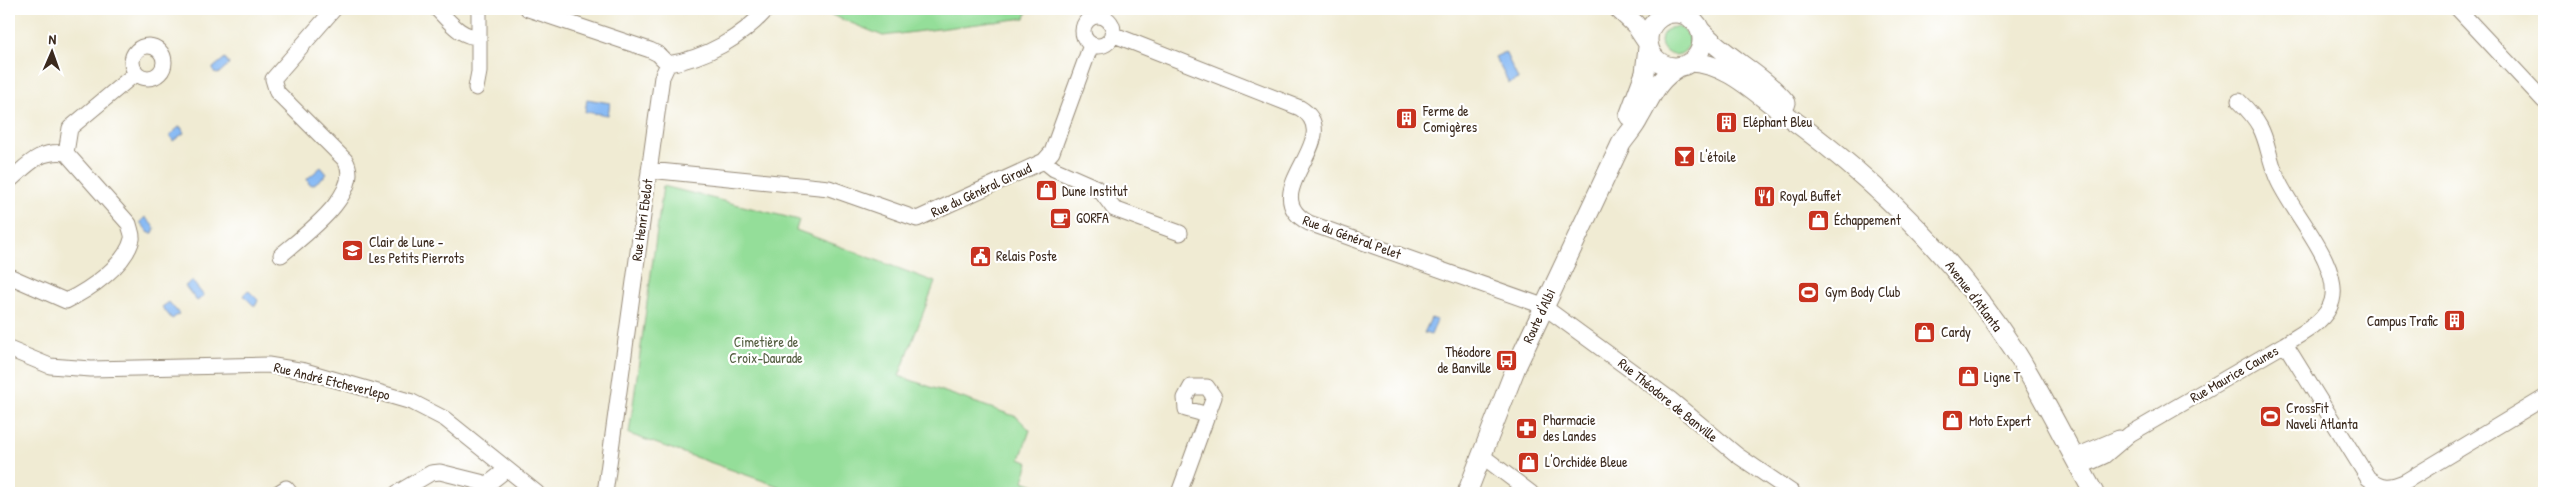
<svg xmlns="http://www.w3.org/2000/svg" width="2553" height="502" font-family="'Patrick Hand',sans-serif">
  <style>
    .green { fill: #94de99; stroke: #68845c }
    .water { fill: #86b9f4; stroke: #607289 }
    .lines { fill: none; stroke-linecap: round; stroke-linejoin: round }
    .minor-casing { stroke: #968a78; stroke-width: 17 }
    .major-casing { stroke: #968a78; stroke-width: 21 }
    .minor { stroke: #fff; stroke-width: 15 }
    .major { stroke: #fff; stroke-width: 19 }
    .labels { text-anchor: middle; stroke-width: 4.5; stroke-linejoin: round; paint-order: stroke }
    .poi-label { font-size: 14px; fill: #3b2a1e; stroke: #fff; text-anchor: start }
    .street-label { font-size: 14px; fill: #3b2a1e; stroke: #fff }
    .park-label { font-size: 14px; fill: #566043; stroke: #fff }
  </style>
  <rect width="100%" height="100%" fill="#fff"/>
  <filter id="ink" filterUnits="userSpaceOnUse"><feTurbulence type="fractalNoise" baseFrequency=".02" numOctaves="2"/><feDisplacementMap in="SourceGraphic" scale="10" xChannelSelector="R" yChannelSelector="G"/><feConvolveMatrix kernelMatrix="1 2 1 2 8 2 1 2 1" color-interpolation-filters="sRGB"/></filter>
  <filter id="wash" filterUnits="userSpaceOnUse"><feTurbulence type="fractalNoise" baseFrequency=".0096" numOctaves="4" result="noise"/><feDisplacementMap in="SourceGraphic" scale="20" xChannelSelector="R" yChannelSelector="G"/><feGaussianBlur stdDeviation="1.12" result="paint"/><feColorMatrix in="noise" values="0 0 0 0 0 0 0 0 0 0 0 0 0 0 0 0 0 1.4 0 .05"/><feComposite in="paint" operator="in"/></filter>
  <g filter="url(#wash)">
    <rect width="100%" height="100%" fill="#f0ebd3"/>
    <path class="green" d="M 817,9 L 1028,9 L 1025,18 L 883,36 Z
      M1661 41a14 14 0 1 1 28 0a14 14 0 1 1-28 0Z
      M 663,186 L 799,220 L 796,230 L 935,282 L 899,376 L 1017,417 L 1030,430 L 1020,459 L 1029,463 L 1023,481 L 1058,493 L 798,493 L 629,434 Z"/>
    <path class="water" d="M 1505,52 L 1518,79 L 1509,83 L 1495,57 Z
      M 225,58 L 229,64 L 218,74 L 214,73 L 213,68 Z
      M 587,99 L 610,103 L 608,115 L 585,112 Z
      M 179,127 L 181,127 L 184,133 L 173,141 L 170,135 Z
      M 321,167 L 327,174 L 313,185 L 309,184 L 307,179 Z
      M 145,217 L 155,228 L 153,233 L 149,233 L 140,222 Z
      M 192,281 L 204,296 L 197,301 L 185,286 Z
      M 248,290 L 258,300 L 256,305 L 253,305 L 243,295 Z
      M 169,302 L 179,314 L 172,319 L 162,307 Z
      M 1431,318 L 1437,320 L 1431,335 L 1424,333 Z"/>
  </g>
  <g filter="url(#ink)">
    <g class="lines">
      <defs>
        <path id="minor" d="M 437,9 C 450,22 460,37 479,37
          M 528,9 L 650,50 L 658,54 L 668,64
          M 2458,9 L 2544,101
          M1083 31a15 15 0 1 1 30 0a15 15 0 1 1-30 0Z
          M 1112,34 L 1300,108 C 1349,138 1252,193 1309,223 L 1543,306 L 1670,399 L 1737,455 L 1793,493
          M132 62a16 16 0 1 1 32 0a16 16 0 1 1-32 0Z
          M 476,88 L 479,72 L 479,9
          M 2239,101 C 2270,131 2263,142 2277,178 C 2291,212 2342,264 2332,301 C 2326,322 2302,333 2285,344
          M 66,153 L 70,128 L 136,73
          M 1044,161 L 1054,169 L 1095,187 L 1102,193 L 1114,209 L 1180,233
          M 649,170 L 829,188 L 917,219 L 1044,161 L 1052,152 L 1091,45
          M 9,181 C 29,164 38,150 66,153 L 129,224 C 130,229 133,235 132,239 C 126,265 89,290 66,301 L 9,276
          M 281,255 C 303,236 365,192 345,160 L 277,92 L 273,79 L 334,9
          M 9,349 L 50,366 L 91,369 L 268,365 L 305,371 L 412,402 L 445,419 L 537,493
          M 1481,455 L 1531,493
          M 2074,457 L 2119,438
          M 2080,467 L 2104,456 L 2130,434 L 2285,344 L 2368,478 C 2382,489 2390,488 2406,481 L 2544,398
          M 278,493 L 286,488 L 290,493
          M 397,493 L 431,473 L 440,472 L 488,484 L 507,469
          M 605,493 L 662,77 L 668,64 C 706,58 741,38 767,9
          M 1179,493 L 1214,397 L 1207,387 L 1191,387 L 1185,398 L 1186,409 L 1208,415"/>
        <path id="major" d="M 1619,9 L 1635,24 L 1647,42
          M1648 40a27 27 0 1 1 54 0a27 27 0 1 1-54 0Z
          M 1700,30 C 1726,58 1762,74 1786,103
          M 1691,62 C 1728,64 1753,91 1782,112 C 1874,178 1953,256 2015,351 C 2044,397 2067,446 2094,493
          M 1629,116 L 1645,73 L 1648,47
          M 1467,493 L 1516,367 L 1621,144 C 1627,135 1635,127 1639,118 C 1652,96 1656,81 1679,67"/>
      </defs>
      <use href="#minor" class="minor-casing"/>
      <use href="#major" class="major-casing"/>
      <use href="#minor" class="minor"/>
      <use href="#major" class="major"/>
    </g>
  </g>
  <defs>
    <symbol id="building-square" viewBox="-11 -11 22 22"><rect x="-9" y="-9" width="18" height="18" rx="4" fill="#c8321e" stroke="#fff"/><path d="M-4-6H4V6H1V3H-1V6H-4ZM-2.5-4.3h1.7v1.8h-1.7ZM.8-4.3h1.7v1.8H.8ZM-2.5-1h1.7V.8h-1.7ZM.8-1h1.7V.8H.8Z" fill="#fff"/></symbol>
    <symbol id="bar-square" viewBox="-11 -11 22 22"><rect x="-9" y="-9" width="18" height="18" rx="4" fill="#c8321e" stroke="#fff"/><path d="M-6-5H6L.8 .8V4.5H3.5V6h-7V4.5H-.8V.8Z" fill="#fff"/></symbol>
    <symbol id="shop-square" viewBox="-11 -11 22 22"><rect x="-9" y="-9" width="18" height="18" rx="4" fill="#c8321e" stroke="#fff"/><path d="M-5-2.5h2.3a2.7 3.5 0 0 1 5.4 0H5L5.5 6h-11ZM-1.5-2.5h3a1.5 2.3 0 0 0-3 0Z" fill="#fff"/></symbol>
    <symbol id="restaurant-square" viewBox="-11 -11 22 22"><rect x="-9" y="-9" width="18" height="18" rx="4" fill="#c8321e" stroke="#fff"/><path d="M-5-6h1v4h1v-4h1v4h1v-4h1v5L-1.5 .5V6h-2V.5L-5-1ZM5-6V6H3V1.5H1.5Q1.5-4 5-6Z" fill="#fff"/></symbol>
    <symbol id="cafe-square" viewBox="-11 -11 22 22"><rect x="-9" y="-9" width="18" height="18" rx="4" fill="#c8321e" stroke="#fff"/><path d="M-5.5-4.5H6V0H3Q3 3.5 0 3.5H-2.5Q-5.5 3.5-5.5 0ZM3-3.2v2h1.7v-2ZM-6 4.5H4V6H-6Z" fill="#fff"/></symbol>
    <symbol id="school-square" viewBox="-11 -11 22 22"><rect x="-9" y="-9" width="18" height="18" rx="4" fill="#c8321e" stroke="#fff"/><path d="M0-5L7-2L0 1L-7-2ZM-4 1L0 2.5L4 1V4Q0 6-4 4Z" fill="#fff"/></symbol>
    <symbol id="civic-square" viewBox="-11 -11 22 22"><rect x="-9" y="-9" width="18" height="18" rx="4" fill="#c8321e" stroke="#fff"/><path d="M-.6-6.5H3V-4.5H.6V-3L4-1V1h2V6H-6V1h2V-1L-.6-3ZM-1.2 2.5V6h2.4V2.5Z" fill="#fff"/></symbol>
    <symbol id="stadium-square" viewBox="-11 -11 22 22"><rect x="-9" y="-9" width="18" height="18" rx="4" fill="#c8321e" stroke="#fff"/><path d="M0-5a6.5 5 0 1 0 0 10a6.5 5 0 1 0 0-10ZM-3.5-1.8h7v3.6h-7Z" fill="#fff"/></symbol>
    <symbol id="bus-square" viewBox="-11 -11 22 22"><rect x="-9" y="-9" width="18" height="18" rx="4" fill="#c8321e" stroke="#fff"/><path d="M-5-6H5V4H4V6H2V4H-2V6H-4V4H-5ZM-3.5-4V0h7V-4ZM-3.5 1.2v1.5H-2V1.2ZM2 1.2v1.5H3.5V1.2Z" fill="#fff"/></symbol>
    <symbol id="pharmacy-square" viewBox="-11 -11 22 22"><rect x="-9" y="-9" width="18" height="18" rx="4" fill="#c8321e" stroke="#fff"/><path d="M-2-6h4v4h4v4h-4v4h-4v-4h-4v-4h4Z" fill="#fff"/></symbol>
  </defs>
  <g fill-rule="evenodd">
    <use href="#building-square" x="1394" y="106" width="25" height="25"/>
    <use href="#building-square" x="1714" y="110" width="25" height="25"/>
    <use href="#bar-square" x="1672" y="144" width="25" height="25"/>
    <use href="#shop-square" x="1034" y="178" width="25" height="25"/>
    <use href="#restaurant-square" x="1752" y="184" width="25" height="25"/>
    <use href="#cafe-square" x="1048" y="206" width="25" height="25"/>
    <use href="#shop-square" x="1806" y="208" width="25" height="25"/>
    <use href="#school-square" x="340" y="238" width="25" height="25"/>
    <use href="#civic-square" x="968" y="244" width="25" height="25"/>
    <use href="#stadium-square" x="1796" y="280" width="25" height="25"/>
    <use href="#building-square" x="2442" y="308" width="25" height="25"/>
    <use href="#shop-square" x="1912" y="320" width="25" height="25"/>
    <use href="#bus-square" x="1494" y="348" width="25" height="25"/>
    <use href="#shop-square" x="1956" y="364" width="25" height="25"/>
    <use href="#stadium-square" x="2258" y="404" width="25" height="25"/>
    <use href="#shop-square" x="1940" y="408" width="25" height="25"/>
    <use href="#pharmacy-square" x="1514" y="416" width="25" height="25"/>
    <use href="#shop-square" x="1516" y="450" width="25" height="25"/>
  </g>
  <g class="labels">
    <g class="poi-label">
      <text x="1423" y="116">Ferme de<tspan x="1423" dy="16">Comigères</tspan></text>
      <text x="1743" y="127">Eléphant Bleu</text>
      <text x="1700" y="162">L'étoile</text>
      <text x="1062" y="196">Dune Institut</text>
      <text x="1780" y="201">Royal Buffet</text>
      <text x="1076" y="223">GORFA</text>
      <text x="1834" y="225">Échappement</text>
      <text x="369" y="247">Clair de Lune -<tspan x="369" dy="16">Les Petits Pierrots</tspan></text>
      <text x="996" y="261">Relais Poste</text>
      <text x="1825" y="297">Gym Body Club</text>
      <text x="2438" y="326" text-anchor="end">Campus Trafic</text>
      <text x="1941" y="337">Cardy</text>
      <text x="1491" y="357" text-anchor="end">Théodore<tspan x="1491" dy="16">de Banville</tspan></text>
      <text x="1984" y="382">Ligne T</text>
      <text x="2286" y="413">CrossFit<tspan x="2286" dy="16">Naveli Atlanta</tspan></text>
      <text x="1543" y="425">Pharmacie<tspan x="1543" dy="16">des Landes</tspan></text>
      <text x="1969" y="426">Moto Expert</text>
      <text x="1545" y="467">L'Orchidée Bleue</text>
    </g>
    <g class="street-label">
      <text transform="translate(981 190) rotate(-25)" y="5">Rue du Général Giraud</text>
      <text transform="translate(642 220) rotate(-82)" y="5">Rue Henri Ebelot</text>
      <text transform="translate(1352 237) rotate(20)" y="5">Rue du Général Pelet</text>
      <text transform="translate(1974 296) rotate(53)" y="5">Avenue d'Atlanta</text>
      <text transform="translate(1539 316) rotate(-65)" y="5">Route d'Albi</text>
      <text transform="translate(2234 374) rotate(-30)" y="5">Rue Maurice Caunes</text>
      <text transform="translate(332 381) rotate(14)" y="5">Rue André Etcheverlepo</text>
      <text transform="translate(1668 400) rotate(39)" y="5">Rue Théodore de Banville</text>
    </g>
    <g class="park-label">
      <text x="766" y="347">Cimetière de<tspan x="766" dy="16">Croix-Daurade</tspan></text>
    </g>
  </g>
  <rect width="2553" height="502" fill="none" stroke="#fff" stroke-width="30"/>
  <g transform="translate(52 52) rotate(2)" stroke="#ffffff" stroke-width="4" paint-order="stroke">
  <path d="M0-4L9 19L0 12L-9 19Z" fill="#3b2a1e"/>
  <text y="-8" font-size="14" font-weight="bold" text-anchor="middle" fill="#3b2a1e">N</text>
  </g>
</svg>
